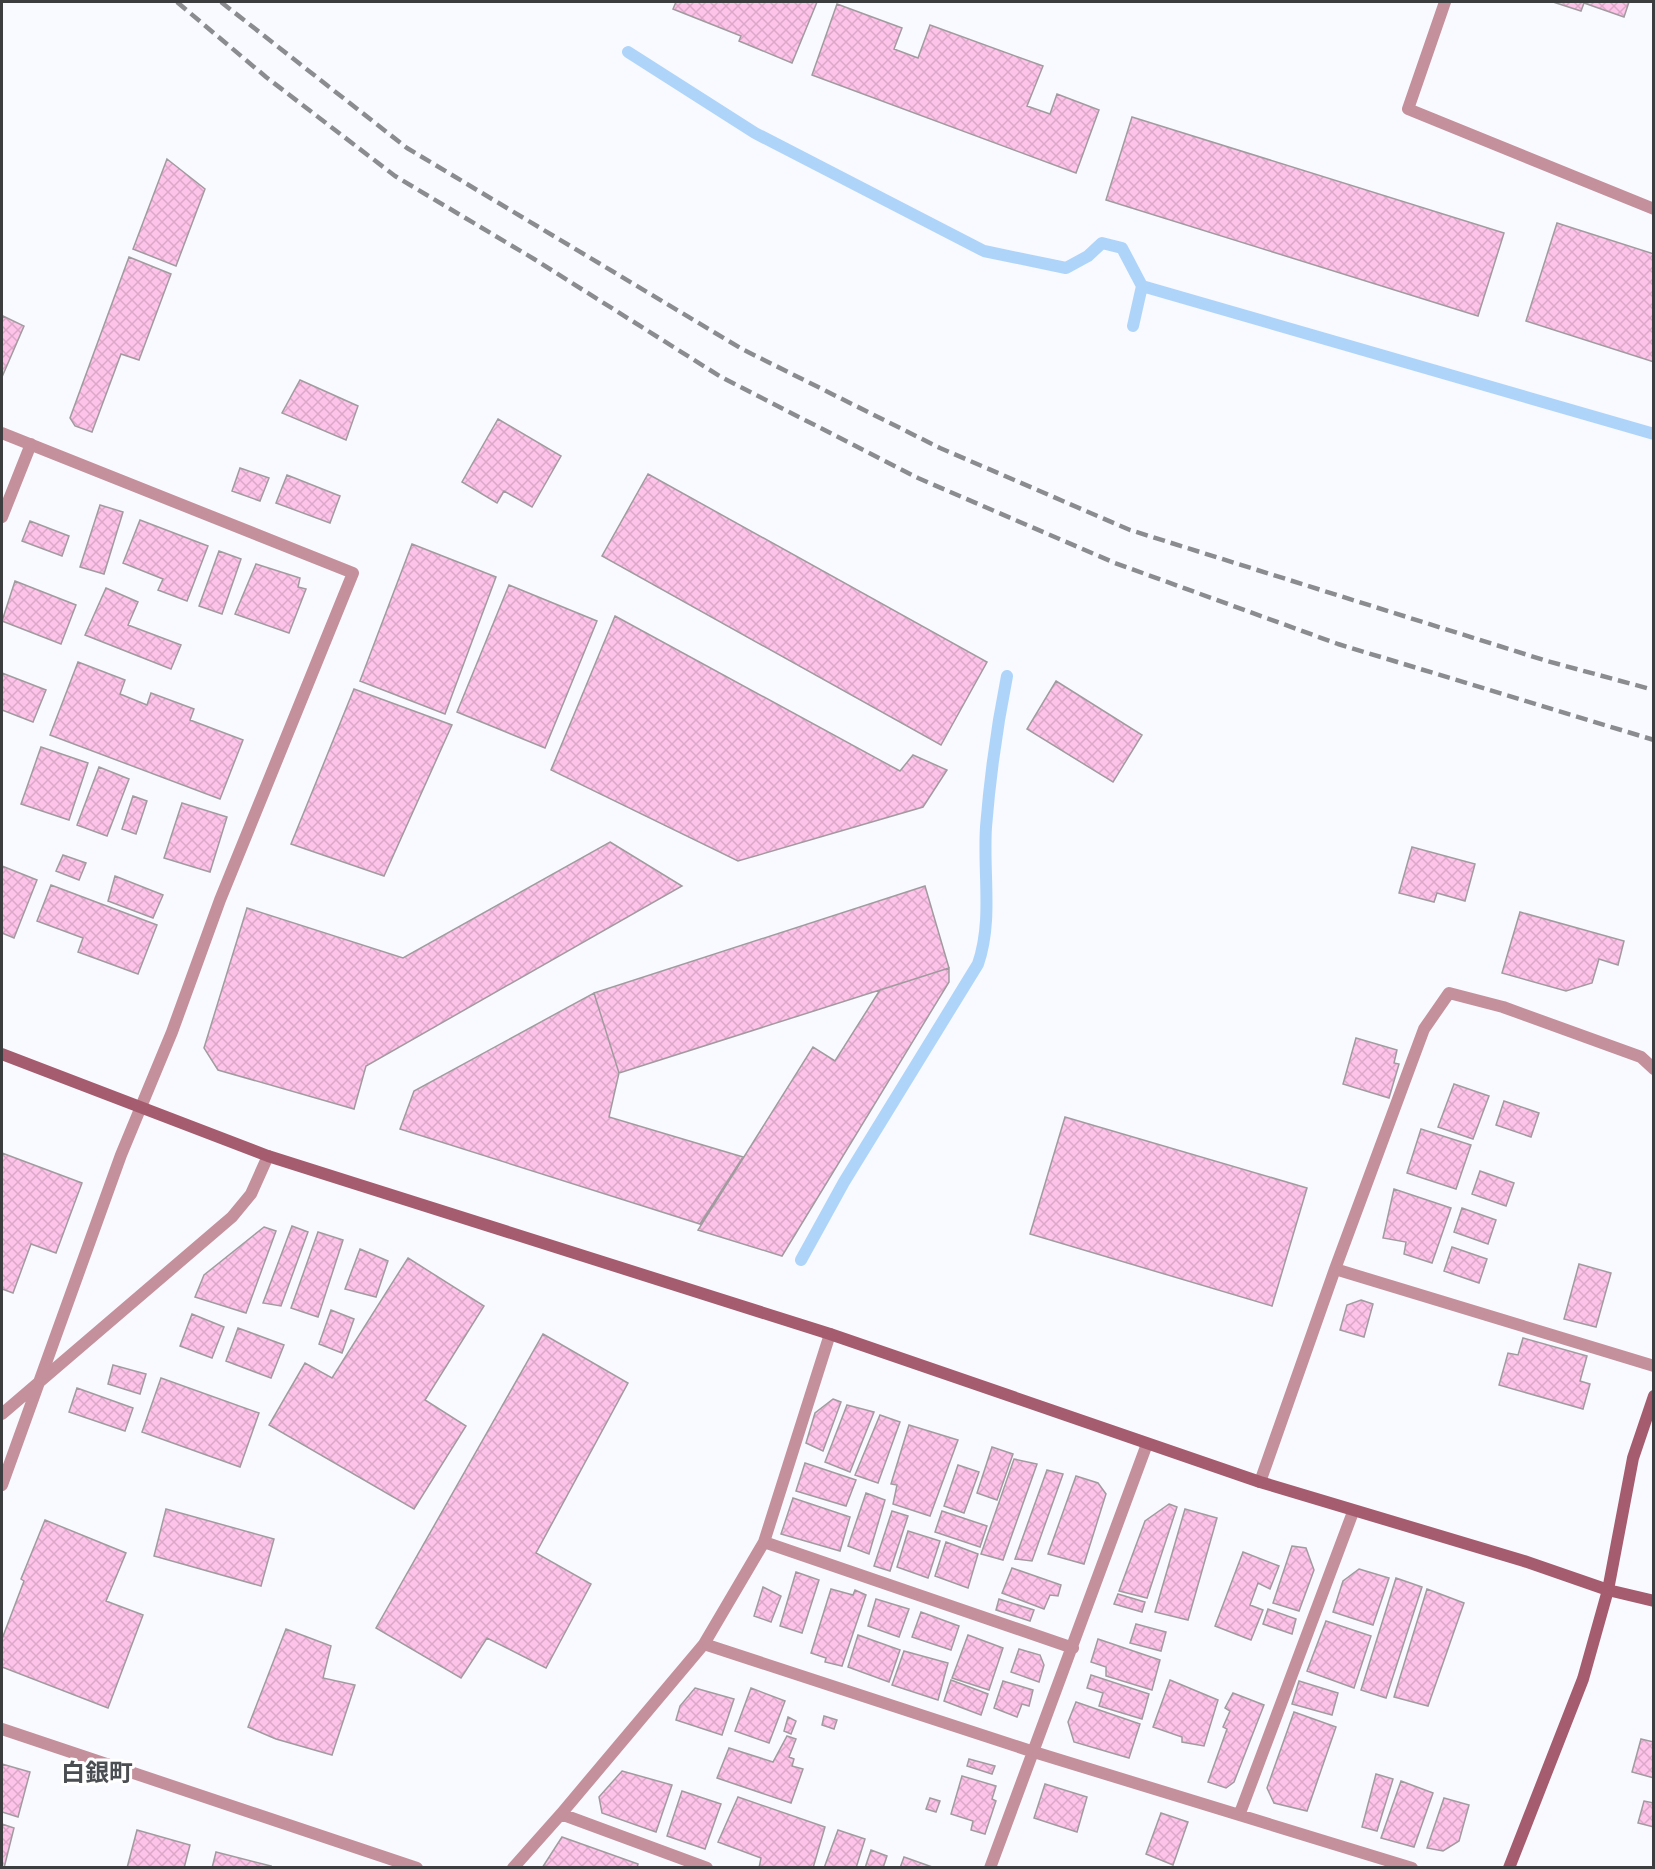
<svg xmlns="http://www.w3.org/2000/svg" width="1655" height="1869" font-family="Helvetica,'Noto Sans JP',sans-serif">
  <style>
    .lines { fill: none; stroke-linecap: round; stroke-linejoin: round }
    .stream { stroke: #afd4fa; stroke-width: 12 }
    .building { fill: url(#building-cross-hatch); stroke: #a19b9f; stroke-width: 1.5 }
    .street { stroke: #c4909b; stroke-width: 12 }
    .secondary { stroke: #a55c6e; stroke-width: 12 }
    .rail { stroke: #8a8c8f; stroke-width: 4.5; stroke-dasharray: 12 6; stroke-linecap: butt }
    .labels { text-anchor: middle; stroke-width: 6; stroke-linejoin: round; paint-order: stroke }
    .quarter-label { font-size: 24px; font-weight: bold; fill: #4a4d51; stroke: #fff }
  </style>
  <defs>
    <pattern id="building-cross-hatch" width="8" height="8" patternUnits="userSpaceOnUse" patternTransform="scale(1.5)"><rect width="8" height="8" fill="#fec3e9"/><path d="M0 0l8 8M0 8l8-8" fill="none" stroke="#dba8c9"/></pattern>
  </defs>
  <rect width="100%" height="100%" fill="#f8faff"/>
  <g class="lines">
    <path class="stream" d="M 628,52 L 755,133 L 984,251 L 1066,268 L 1088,256 L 1102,243 L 1122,248 L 1142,286 L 1133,326
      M 1142,286 L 1654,434
      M 801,1260 L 844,1182 L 978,964 C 993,921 983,873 986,827 C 990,777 997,726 1007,676"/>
  </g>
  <path class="building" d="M 676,2 L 817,2 L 792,63 L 739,41 L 741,36 L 673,9 Z
    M 1553,2 L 1629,2 L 1624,17 L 1584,3 L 1581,11 Z
    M 837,4 L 902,28 L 894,49 L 918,58 L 930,25 L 1043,66 L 1027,106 L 1050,114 L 1057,94 L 1099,110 L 1076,173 L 812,75 Z
    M 1132,117 L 1504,233 L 1478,316 L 1106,200 Z
    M 167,159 L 205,189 L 176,266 L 133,249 Z
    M 1557,223 L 1654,254 L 1654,362 L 1526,321 Z
    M 129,257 L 171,274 L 139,360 L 121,354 L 92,432 L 75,426 L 70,418 Z
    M 3,316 L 24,326 L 2,377 L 2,320 Z
    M 300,380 L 358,406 L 346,440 L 282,413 Z
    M 498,419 L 561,456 L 532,507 L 504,491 L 497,503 L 462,482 Z
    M 240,468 L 269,478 L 260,501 L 232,491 Z
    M 648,474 L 987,662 L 941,745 L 602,556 Z
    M 287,475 L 340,496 L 330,523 L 276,503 Z
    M 100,505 L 123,512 L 104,574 L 80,567 Z
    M 140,520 L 208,546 L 187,601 L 158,590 L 163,579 L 123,563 Z
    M 30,521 L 69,536 L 62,556 L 22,541 Z
    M 412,544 L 496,577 L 445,714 L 360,681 Z
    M 219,551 L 241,559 L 222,614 L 199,606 Z
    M 256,564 L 300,578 L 298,587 L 306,589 L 289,633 L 235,614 Z
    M 15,581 L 76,605 L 61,644 L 2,621 Z
    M 509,585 L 597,621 L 545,748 L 457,712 Z
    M 106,588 L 138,602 L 128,625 L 181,645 L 171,669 L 85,635 Z
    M 615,616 L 900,771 L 913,755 L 947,770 L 923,807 L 738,861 L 551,770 Z
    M 78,662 L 125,680 L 120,694 L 147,705 L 151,693 L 194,709 L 190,720 L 243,740 L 220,799 L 50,735 Z
    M 2,673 L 46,690 L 33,722 L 2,710 Z
    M 1056,681 L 1142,735 L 1113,782 L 1027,729 Z
    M 354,689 L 452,725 L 384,876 L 291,844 Z
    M 41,747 L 88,763 L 69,820 L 21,804 Z
    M 99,767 L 129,779 L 107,836 L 77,825 Z
    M 133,796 L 147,801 L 136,834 L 122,829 Z
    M 182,803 L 227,817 L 210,872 L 164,858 Z
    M 610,842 L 682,886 L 366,1066 L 354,1109 L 218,1070 L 204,1048 L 247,908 L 403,958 Z
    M 1412,847 L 1475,864 L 1465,901 L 1437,893 L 1434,902 L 1399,893 Z
    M 63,855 L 86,863 L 79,880 L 56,871 Z
    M 2,866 L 37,880 L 14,938 L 2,933 Z
    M 115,876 L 163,895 L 153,918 L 108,901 Z
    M 51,885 L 157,925 L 138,974 L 78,952 L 83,938 L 37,921 Z
    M 925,886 L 949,968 L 619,1073 L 594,993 Z
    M 1520,912 L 1624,941 L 1618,965 L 1599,959 L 1592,983 L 1566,991 L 1502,973 Z
    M 949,968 L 949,982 L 782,1256 L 698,1230 L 813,1047 L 835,1061 L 880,990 Z
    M 594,993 L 619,1073 L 609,1117 L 743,1157 L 700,1224 L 400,1129 L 414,1091 Z
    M 1356,1038 L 1397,1050 L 1394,1063 L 1399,1064 L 1389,1098 L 1343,1084 Z
    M 1454,1084 L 1489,1096 L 1473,1139 L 1438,1127 Z
    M 1504,1101 L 1539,1113 L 1531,1137 L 1496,1125 Z
    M 1065,1117 L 1307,1188 L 1272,1306 L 1030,1234 Z
    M 1421,1129 L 1471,1145 L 1456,1189 L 1407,1173 Z
    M 2,1153 L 82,1183 L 56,1253 L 31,1244 L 13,1293 L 2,1289 Z
    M 1480,1171 L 1514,1183 L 1506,1206 L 1472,1194 Z
    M 1394,1189 L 1451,1208 L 1432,1263 L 1404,1254 L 1406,1242 L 1383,1238 Z
    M 1462,1208 L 1496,1220 L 1488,1244 L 1454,1232 Z
    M 292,1226 L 308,1232 L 281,1306 L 263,1303 Z
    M 264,1227 L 276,1231 L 246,1313 L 195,1297 L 204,1275 Z
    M 318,1232 L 343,1240 L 318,1317 L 291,1308 Z
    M 1452,1247 L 1487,1259 L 1479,1283 L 1444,1271 Z
    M 360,1249 L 388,1261 L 376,1297 L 345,1289 Z
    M 408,1258 L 484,1306 L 425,1400 L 466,1426 L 414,1509 L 269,1425 L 305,1363 L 332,1378 Z
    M 1579,1264 L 1611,1273 L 1596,1327 L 1564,1319 Z
    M 1361,1300 L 1373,1304 L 1364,1337 L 1340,1330 L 1347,1305 Z
    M 331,1310 L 354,1319 L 342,1353 L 319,1344 Z
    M 192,1314 L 224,1327 L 212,1358 L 180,1346 Z
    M 238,1328 L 284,1345 L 271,1378 L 226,1361 Z
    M 543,1334 L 628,1383 L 536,1553 L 591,1584 L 546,1668 L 487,1638 L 461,1678 L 376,1628 Z
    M 1523,1338 L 1587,1356 L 1580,1381 L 1590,1384 L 1583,1409 L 1499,1385 L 1508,1353 L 1518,1355 Z
    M 113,1365 L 146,1374 L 140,1394 L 108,1384 Z
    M 161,1378 L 259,1413 L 240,1467 L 142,1432 Z
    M 77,1388 L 133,1408 L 125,1431 L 69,1412 Z
    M 833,1399 L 841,1402 L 823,1451 L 806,1443 L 815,1413 Z
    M 847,1405 L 874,1412 L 850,1472 L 825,1462 Z
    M 880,1415 L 900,1422 L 878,1483 L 855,1475 Z
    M 909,1425 L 958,1440 L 930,1516 L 893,1504 L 897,1485 L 891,1484 Z
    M 992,1447 L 1013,1454 L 997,1500 L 977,1493 Z
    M 1014,1459 L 1037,1464 L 1003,1560 L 981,1554 Z
    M 805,1463 L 856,1480 L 846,1506 L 796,1491 Z
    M 958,1465 L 979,1472 L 964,1513 L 944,1506 Z
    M 1047,1470 L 1063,1474 L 1032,1561 L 1015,1559 Z
    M 1076,1476 L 1098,1483 L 1106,1494 L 1084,1564 L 1048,1554 Z
    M 866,1493 L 885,1500 L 869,1554 L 848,1546 Z
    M 793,1498 L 850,1517 L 840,1551 L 781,1534 Z
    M 1169,1504 L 1177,1507 L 1147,1598 L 1119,1591 L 1145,1521 Z
    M 166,1509 L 274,1539 L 261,1586 L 154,1556 Z
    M 1185,1509 L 1217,1518 L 1188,1620 L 1155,1612 Z
    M 892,1511 L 908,1516 L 890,1571 L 874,1566 Z
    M 942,1511 L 987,1526 L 980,1547 L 935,1532 Z
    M 45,1520 L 126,1553 L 106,1601 L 143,1615 L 108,1708 L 2,1667 L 2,1639 L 24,1581 L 21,1579 Z
    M 908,1531 L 940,1541 L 928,1578 L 897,1567 Z
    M 946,1542 L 978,1554 L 968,1588 L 935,1576 Z
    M 1292,1546 L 1306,1548 L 1314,1570 L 1299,1611 L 1273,1603 Z
    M 1243,1552 L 1279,1566 L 1270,1589 L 1258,1583 L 1250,1605 L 1263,1610 L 1251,1640 L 1215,1626 Z
    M 1012,1568 L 1061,1585 L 1058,1596 L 1050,1595 L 1044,1609 L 1002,1593 Z
    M 1359,1569 L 1389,1578 L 1373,1625 L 1333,1612 L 1343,1581 Z
    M 796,1572 L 819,1580 L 802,1633 L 780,1626 Z
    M 1396,1578 L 1422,1587 L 1386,1698 L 1361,1690 Z
    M 763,1587 L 781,1596 L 771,1622 L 754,1616 Z
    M 831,1589 L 853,1595 L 855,1590 L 866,1595 L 842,1666 L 825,1662 L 826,1658 L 811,1653 Z
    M 1427,1589 L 1464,1603 L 1428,1706 L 1394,1697 Z
    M 1118,1594 L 1145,1602 L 1142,1612 L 1114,1604 Z
    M 876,1599 L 909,1609 L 899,1637 L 868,1626 Z
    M 999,1599 L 1034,1610 L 1030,1621 L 996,1610 Z
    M 1268,1609 L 1296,1619 L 1292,1634 L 1263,1624 Z
    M 921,1612 L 959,1626 L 951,1650 L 912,1637 Z
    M 1326,1621 L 1371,1636 L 1354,1688 L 1307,1671 Z
    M 1136,1624 L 1166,1632 L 1161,1651 L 1130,1643 Z
    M 286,1629 L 331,1646 L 323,1678 L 355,1685 L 332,1755 L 276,1739 L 248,1727 Z
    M 858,1635 L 900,1650 L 889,1682 L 848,1667 Z
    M 968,1635 L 1003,1648 L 989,1690 L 952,1678 Z
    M 1098,1639 L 1160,1660 L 1152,1690 L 1106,1676 L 1106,1667 L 1091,1662 Z
    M 1019,1649 L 1040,1655 L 1044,1665 L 1039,1682 L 1011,1672 Z
    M 904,1651 L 948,1663 L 938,1700 L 892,1685 Z
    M 1091,1675 L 1149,1694 L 1142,1719 L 1099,1706 L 1103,1693 L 1087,1688 Z
    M 951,1680 L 988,1694 L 981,1715 L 944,1701 Z
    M 1170,1680 L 1218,1700 L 1204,1746 L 1182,1742 L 1182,1737 L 1153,1727 Z
    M 1003,1681 L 1033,1690 L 1029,1706 L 1022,1704 L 1017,1717 L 994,1708 Z
    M 1299,1681 L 1338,1693 L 1332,1715 L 1292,1704 Z
    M 695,1688 L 734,1699 L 722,1735 L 676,1720 L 680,1706 Z
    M 751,1688 L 785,1701 L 769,1743 L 735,1731 Z
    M 1233,1693 L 1264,1705 L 1234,1782 L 1226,1788 L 1208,1782 L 1227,1729 L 1223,1727 L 1230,1711 L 1225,1708 Z
    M 1076,1702 L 1140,1724 L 1129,1758 L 1074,1742 L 1068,1722 Z
    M 1294,1712 L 1336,1727 L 1307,1811 L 1274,1803 L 1267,1788 Z
    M 824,1716 L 837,1720 L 834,1729 L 822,1725 Z
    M 788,1717 L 796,1721 L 791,1734 L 784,1731 Z
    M 787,1736 L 796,1739 L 789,1757 L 794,1759 L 792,1766 L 803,1769 L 791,1803 L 717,1778 L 729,1748 L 773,1762 Z
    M 1641,1739 L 1654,1742 L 1654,1778 L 1632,1772 Z
    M 969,1759 L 995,1766 L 992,1774 L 967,1766 Z
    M 2,1764 L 30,1772 L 18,1817 L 2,1812 Z
    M 622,1771 L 672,1785 L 656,1832 L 602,1813 L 599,1797 Z
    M 1376,1774 L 1393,1779 L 1377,1831 L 1362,1827 Z
    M 962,1776 L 996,1786 L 992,1799 L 996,1801 L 985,1834 L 971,1830 L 973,1821 L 951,1814 Z
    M 1401,1781 L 1433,1793 L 1414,1847 L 1381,1838 Z
    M 1045,1784 L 1087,1797 L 1077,1832 L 1034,1818 Z
    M 682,1791 L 721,1804 L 705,1849 L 667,1836 Z
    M 738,1797 L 825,1827 L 813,1868 L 759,1868 L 761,1858 L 718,1842 Z
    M 930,1798 L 940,1801 L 936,1812 L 926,1809 Z
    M 1444,1798 L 1469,1805 L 1459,1841 L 1443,1851 L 1427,1848 Z
    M 1644,1801 L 1654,1803 L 1654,1827 L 1638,1823 Z
    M 1161,1813 L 1188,1822 L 1173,1865 L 1146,1854 Z
    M 2,1824 L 14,1828 L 4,1868 L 2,1868 Z
    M 137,1830 L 190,1845 L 184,1868 L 127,1868 Z
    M 838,1830 L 865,1839 L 856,1868 L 824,1868 Z
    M 562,1837 L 638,1864 L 637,1868 L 542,1868 Z
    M 871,1850 L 887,1856 L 883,1868 L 865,1868 Z
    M 216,1852 L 271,1866 L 270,1868 L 212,1868 Z
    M 904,1857 L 935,1868 L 900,1868 Z"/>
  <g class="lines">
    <path class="street" d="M 1445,2 L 1408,109 L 1654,209
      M 2,433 L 353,573 L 220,900 L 172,1032 L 121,1155 L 2,1485
      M 2,517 L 31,444
      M 1335,1269 L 1654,1366
      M 2,1414 L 232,1217 L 251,1194 L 268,1156
      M 1260,1482 L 1335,1269 L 1424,1029 L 1449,993 L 1503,1007 L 1641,1057 L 1654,1069
      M 764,1542 L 1073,1648
      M 704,1644 L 1034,1752 L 1412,1868
      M 2,1729 L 417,1868
      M 1240,1813 L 1353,1512
      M 561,1814 L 707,1868
      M 513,1868 L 561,1814 L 704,1644 L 764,1542 L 830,1334
      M 990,1868 L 1147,1444"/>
    <path class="secondary" d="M 2,1054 L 268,1156 L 830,1334 L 1260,1482 L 1524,1561 L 1608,1590 L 1654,1601
      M 1509,1868 L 1583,1679 L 1608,1590 L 1633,1458 L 1654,1396"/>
    <path class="rail" d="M 177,2 L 266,77 L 395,176 L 534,259 L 721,377 L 918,478 L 1115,563 L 1338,644 L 1654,740
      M 221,2 L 407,148 L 742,349 L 940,448 L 1130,530 L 1547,661 L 1654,690"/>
  </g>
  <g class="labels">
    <g class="quarter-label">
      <text x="97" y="1781">白銀町</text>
    </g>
  </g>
  <rect width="1655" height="1869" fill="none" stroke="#3c3d3f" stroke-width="6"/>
</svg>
